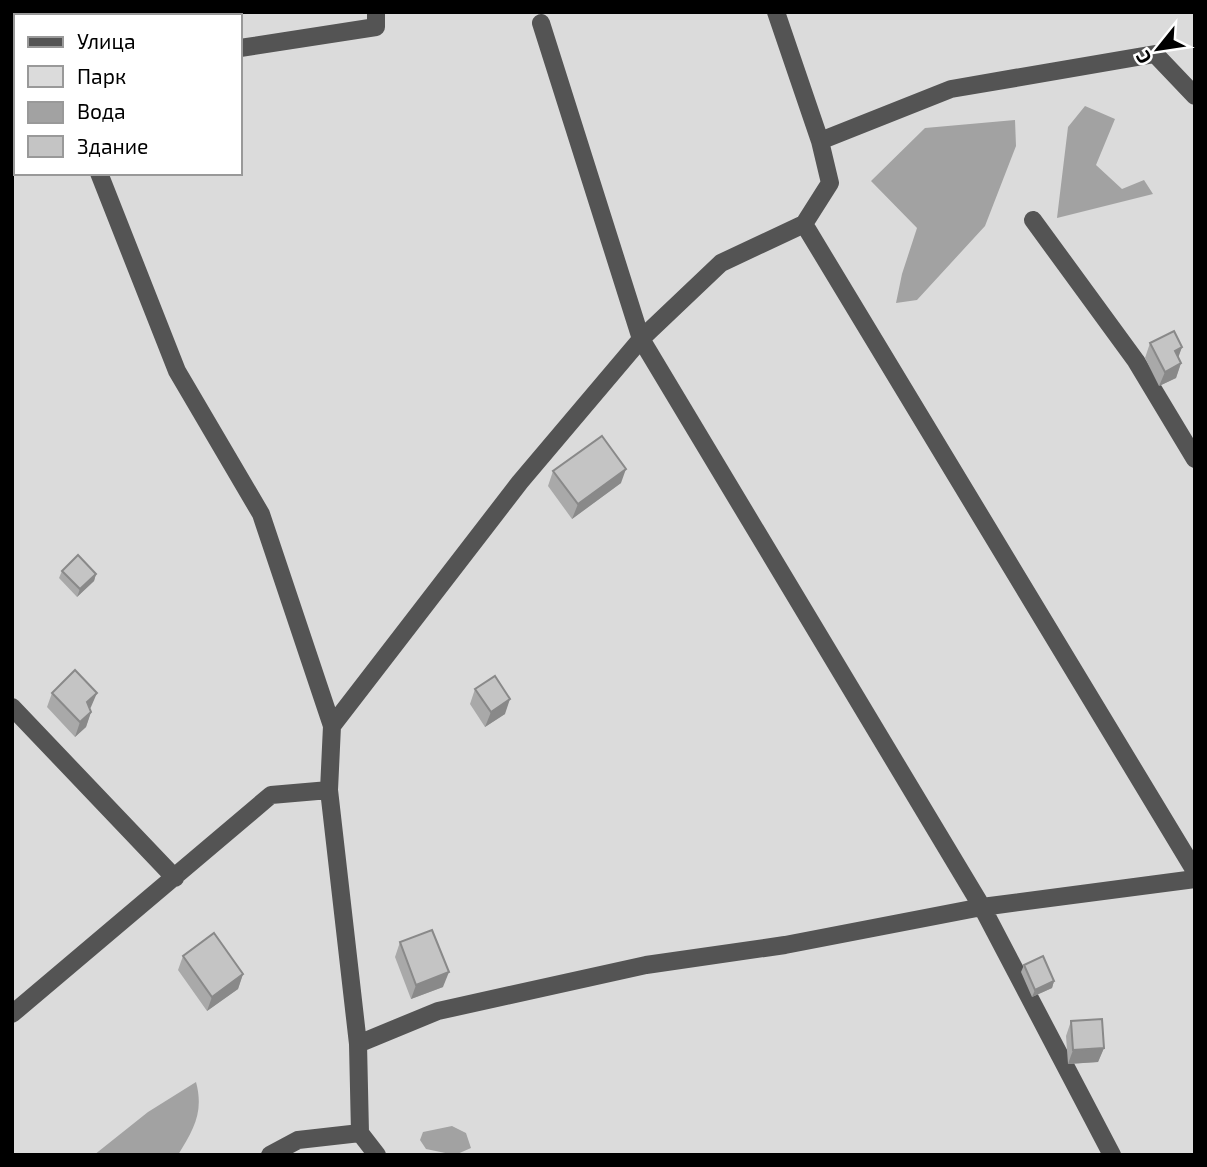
<svg xmlns="http://www.w3.org/2000/svg" width="1207" height="1167" font-family="'Exo 2',sans-serif">
  <style>
    .green { fill: #dbdbdb; fill-rule: evenodd }
    .water { fill: #a2a2a2 }
    .lines { fill: none; stroke-linecap: round; stroke-linejoin: round }
    .minor { stroke: #545454; stroke-width: 18 }
    .wall { fill: #a9a9a9 }
    .shaded-wall { fill: #898989 }
    .building { fill: #c4c4c4; stroke: #898989; stroke-width: 2 }
  </style>
  <rect width="100%" height="100%" fill="#fff"/>
  <path class="green" d="M 12,12 L 1195,12 L 1195,1155 L 12,1155 ZM 16,16 L 240,16 L 240,173 L 16,173 Z"/>
  <path class="water" d="M 1085,106 L 1115,119 L 1096,165 L 1122,189 L 1144,180 L 1153,194 L 1057,218 L 1068,127 Z
    M 1015,120 L 1016,146 L 985,226 L 917,300 L 896,303 L 902,274 L 917,228 L 871,181 L 925,128 Z
    M 196,1082 C 204,1112 194,1129 178,1155 L 94,1155 L 148,1112 Z
    M 452,1126 L 466,1133 L 471,1148 L 455,1155 L 426,1149 L 420,1140 L 423,1132 Z"/>
  <g class="lines">
    <path class="minor" d="M 36,12 L 37,16
      M 776,12 L 820,141
      M 170,16 L 170,12
      M 541,23 L 641,339 L 982,907 L 1112,1155
      M 240,48 L 376,27 L 376,12
      M 99,173 L 177,371 L 261,514 L 332,726
      M 1033,220 L 1136,361 L 1195,459
      M 804,224 L 1195,871
      M 12,707 L 175,878
      M 12,1014 L 271,795 L 329,790
      M 358,1044 L 438,1011 L 646,965 L 785,945 L 982,907 L 1195,879
      M 270,1155 L 298,1140 L 360,1133
      M 377,1155 L 360,1133 L 358,1044 L 329,790 L 332,726 L 520,482 L 641,339 L 721,263 L 804,224 L 830,183 L 820,141 L 951,89 L 1155,54 L 1195,96"/>
  </g>
  <path class="wall" d="M 1150,343 L 1182,347 L 1178,357 L 1181,363 L 1176,378 L 1159,386 L 1145,358 Z
    M 553,471 L 621,483 L 572,519 L 548,486 Z
    M 62,571 L 96,574 L 94,581 L 77,597 L 59,578 Z
    M 475,689 L 505,714 L 485,727 L 470,704 Z
    M 52,693 L 91,707 L 89,709 L 91,712 L 86,727 L 75,737 L 47,707 Z
    M 400,942 L 443,987 L 411,999 L 395,957 Z
    M 183,956 L 243,974 L 238,989 L 207,1011 L 178,970 Z
    M 1024,965 L 1054,981 L 1052,988 L 1032,997 L 1021,972 Z
    M 1071,1021 L 1104,1048 L 1098,1062 L 1068,1064 L 1066,1036 Z"/>
  <path class="shaded-wall" d="M 1182,347 L 1177,361 L 1175,351 Z
    M 1181,363 L 1176,378 L 1159,386 L 1165,372 Z
    M 626,469 L 621,483 L 572,519 L 578,504 Z
    M 96,574 L 94,581 L 77,597 L 80,589 Z
    M 97,693 L 91,707 L 81,717 L 87,702 Z
    M 510,699 L 505,714 L 485,727 L 491,712 Z
    M 91,712 L 86,727 L 75,737 L 80,722 Z
    M 449,972 L 443,987 L 411,999 L 416,985 Z
    M 243,974 L 238,989 L 207,1011 L 212,997 Z
    M 1054,981 L 1052,988 L 1032,997 L 1035,990 Z
    M 1104,1048 L 1098,1062 L 1068,1064 L 1073,1050 Z"/>
  <path class="building" d="M 1174,331 L 1182,347 L 1175,351 L 1181,363 L 1165,372 L 1150,343 Z
    M 602,436 L 626,469 L 578,504 L 553,471 Z
    M 78,555 L 96,574 L 80,589 L 62,571 Z
    M 75,670 L 97,693 L 87,702 L 91,712 L 80,722 L 52,693 Z
    M 495,676 L 510,699 L 491,712 L 475,689 Z
    M 432,930 L 449,972 L 416,985 L 400,942 Z
    M 214,933 L 243,974 L 212,997 L 183,956 Z
    M 1043,956 L 1054,981 L 1035,990 L 1024,965 Z
    M 1102,1019 L 1104,1048 L 1073,1050 L 1071,1021 Z"/>
  <rect width="1207" height="1167" fill="none" stroke="#000000" stroke-width="28"/>
  <rect x="14" y="14" width="228" height="161" fill="#ffffff" stroke="#999999" stroke-width="2"/>
  <rect x="28" y="37" width="35" height="10" fill="#545454" stroke="#999999" stroke-width="2"/>
  <text x="77" y="49" font-size="21" fill="#000000">Улица</text>
  <rect x="28" y="66" width="35" height="21" fill="#dbdbdb" stroke="#999999" stroke-width="2"/>
  <text x="77" y="84" font-size="21" fill="#000000">Парк</text>
  <rect x="28" y="102" width="35" height="21" fill="#a2a2a2" stroke="#999999" stroke-width="2"/>
  <text x="77" y="119" font-size="21" fill="#000000">Вода</text>
  <rect x="28" y="136" width="35" height="21" fill="#c4c4c4" stroke="#999999" stroke-width="2"/>
  <text x="77" y="154" font-size="21" fill="#000000">Здание</text>
  <g transform="translate(1158 49) rotate(240)" stroke="#ffffff" stroke-width="5" paint-order="stroke">
  <path d="M0-5L12 26L0 18L-12 26Z" fill="#000000"/>
  <text y="-10" font-size="19" font-weight="bold" text-anchor="middle" fill="#000000">С</text>
  </g>
</svg>
